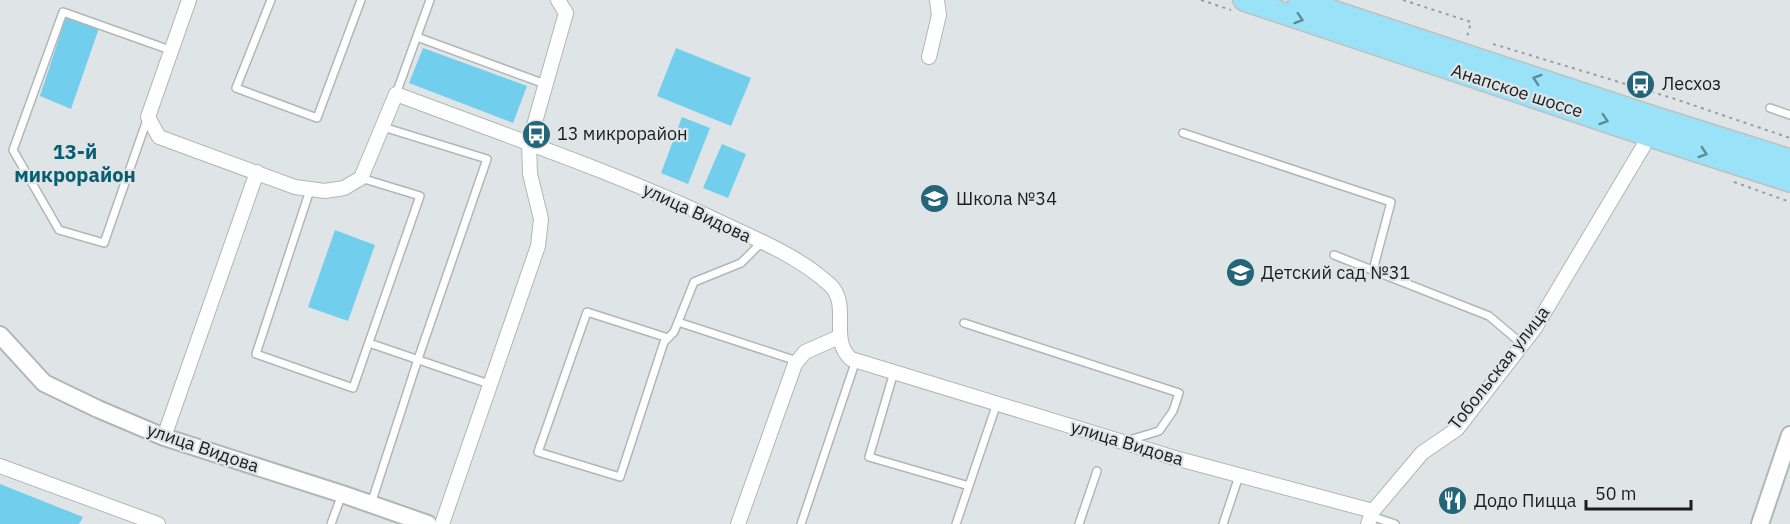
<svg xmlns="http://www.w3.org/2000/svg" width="1790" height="524" font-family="'IBM Plex Sans',sans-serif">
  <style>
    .green { fill: #71ceed }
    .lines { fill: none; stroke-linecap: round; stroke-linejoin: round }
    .service-casing { stroke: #b1b6b8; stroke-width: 10 }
    .minor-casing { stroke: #b1b6b8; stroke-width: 16 }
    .tertiary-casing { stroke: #b1b6b8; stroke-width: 20 }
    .trunk-casing { stroke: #bfc0c0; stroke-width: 24 }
    .path { stroke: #989d9e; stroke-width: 2; stroke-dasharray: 3 4.5; stroke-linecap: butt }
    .service { stroke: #fff; stroke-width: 7 }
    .minor { stroke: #fff; stroke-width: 14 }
    .tertiary { stroke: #fff; stroke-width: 16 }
    .trunk { stroke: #9ae2f8; stroke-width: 21 }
    .oneway { stroke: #618995 }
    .labels { text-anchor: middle; stroke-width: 4.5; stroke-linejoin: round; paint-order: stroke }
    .poi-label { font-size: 18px; fill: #1b1d1d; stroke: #dfe5e7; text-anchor: start }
    .street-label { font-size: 18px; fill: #1b1d1d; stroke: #dfe5e7 }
    .neighbourhood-label { font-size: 20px; font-weight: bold; fill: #065e73; stroke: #dfe5e7 }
  </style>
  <rect width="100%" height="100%" fill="#dfe5e7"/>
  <path class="green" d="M 66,17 L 99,28 L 71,109 L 40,96 Z
    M 423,48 L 527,86 L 513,123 L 409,83 Z
    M 676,48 L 751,78 L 731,126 L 657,96 Z
    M 682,117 L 710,128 L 688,184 L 661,173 Z
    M 722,144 L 746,154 L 728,198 L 703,188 Z
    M 335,230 L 375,245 L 348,321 L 308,307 Z
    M 0,484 L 83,517 L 79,524 L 0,524 Z"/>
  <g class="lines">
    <defs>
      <path id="service" d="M 271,0 L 236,88 L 317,118 L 361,0
        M 417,37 L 545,84
        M 396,94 L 430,0
        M 1770,108 L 1790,115
        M 148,117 L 104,243 L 59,230 L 13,150 L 63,12 L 170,50
        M 1183,133 L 1391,202 L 1373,270
        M 310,190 L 256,354 L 353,388 L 420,196 L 361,178
        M 1334,255 L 1489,316 L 1522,344
        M 678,322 L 797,361
        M 964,323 L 1179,393 L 1173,411 L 1159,431 L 1126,441
        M 668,338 L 587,312 L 538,452 L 620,477 L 664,342 L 674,332 L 694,282 L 741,263 L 762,242
        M 369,343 L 489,384
        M 894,372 L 869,457 L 969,486
        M 371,504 L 418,359 L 487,159 L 383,127
        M 1371,516 L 1395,524
        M 331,524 L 342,494
        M 801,524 L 856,360
        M 956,524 L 997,403
        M 1079,524 L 1097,471
        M 1223,524 L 1239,476"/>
      <path id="minor" d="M 189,0 L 148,117 L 159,137 L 295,187 L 325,191 L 344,188 L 361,178 L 396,94 C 505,135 617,173 722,223 C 760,241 798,256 829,284 C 852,304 828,339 851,359 L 1175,458 L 1373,511
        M 929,57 L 939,15 L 937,0
        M 164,437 L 257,172
        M 0,466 L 158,524
        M 442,524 L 538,246 L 541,219 L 530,174 L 529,143 L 566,13 L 558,0
        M 738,524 L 795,364 L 805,352 L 839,337
        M 1368,524 L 1373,511 L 1422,453 L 1457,429 L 1535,328 L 1643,147 L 1647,135"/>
      <path id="tertiary" d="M 0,335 L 44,383 L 98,409 L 164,437 L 342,494 L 428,524
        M 1760,524 L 1790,435"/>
      <path id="trunk" d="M 1244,0 L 1647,135 L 1790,181
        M 1299,0 L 1653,117 L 1790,160"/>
    </defs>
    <use href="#service" class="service-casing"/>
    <use href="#minor" class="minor-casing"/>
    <use href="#tertiary" class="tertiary-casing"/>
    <use href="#trunk" class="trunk-casing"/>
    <path class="path" d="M 1201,0 L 1231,10
      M 1403,0 L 1471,22 L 1467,37
      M 1493,44 L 1672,98 L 1790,138
      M 1734,182 L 1790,202"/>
    <use href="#service" class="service"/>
    <use href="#minor" class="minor"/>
    <use href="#tertiary" class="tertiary"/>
    <use href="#trunk" class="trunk"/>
  </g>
  <defs><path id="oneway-chevron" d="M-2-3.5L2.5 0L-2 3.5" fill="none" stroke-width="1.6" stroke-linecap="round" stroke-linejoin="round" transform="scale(1.5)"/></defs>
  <g class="oneway">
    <use href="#oneway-chevron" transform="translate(1299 19) rotate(18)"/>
    <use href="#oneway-chevron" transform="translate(1537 79) rotate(-162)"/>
    <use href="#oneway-chevron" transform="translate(1604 120) rotate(18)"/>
    <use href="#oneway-chevron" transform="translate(1703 153) rotate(18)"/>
  </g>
  <defs>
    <symbol id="bus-disc" viewBox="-11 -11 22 22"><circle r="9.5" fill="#246579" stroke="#dfe5e7"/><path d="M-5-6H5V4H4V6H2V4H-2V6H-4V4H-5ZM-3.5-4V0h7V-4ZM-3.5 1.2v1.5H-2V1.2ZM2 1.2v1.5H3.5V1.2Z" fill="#fff"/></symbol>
    <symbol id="school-disc" viewBox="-11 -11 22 22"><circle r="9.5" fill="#246579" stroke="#dfe5e7"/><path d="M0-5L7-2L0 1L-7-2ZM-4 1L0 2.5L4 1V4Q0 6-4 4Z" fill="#fff"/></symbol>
    <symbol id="restaurant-disc" viewBox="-11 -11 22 22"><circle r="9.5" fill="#246579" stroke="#dfe5e7"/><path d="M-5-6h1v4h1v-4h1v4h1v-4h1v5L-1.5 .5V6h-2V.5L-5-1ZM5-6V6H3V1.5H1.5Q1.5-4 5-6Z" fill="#fff"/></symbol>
  </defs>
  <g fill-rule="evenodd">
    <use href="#bus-disc" x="1624" y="68" width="33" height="33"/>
    <use href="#bus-disc" x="520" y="118" width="33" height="33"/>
    <use href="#school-disc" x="918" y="182" width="33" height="33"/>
    <use href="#school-disc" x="1224" y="256" width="33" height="33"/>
    <use href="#restaurant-disc" x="1436" y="484" width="33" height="33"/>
  </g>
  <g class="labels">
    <g class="poi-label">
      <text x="1662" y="90">Лесхоз</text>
      <text x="557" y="140">13 микрорайон</text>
      <text x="956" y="205">Школа №34</text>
      <text x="1261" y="279">Детский сад №31</text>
      <text x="1474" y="507">Додо Пицца</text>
    </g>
    <g class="street-label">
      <text transform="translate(1517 91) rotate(18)" y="6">Анапское шоссе</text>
      <text transform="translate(697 213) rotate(25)" y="6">улица Видова</text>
      <text transform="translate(1499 368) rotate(-52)" y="6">Тобольская улица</text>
      <text transform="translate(1127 443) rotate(17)" y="6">улица Видова</text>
      <text transform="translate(203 448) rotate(19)" y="6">улица Видова</text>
    </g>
    <g class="neighbourhood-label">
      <text x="75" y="159">13-й<tspan x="75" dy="23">микрорайон</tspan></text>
    </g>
  </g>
  <path d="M1586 500v9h105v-9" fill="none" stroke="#1b1d1d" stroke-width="3"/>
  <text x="1595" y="500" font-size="18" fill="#1b1d1d" stroke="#dfe5e7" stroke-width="4.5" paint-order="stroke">50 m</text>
</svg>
